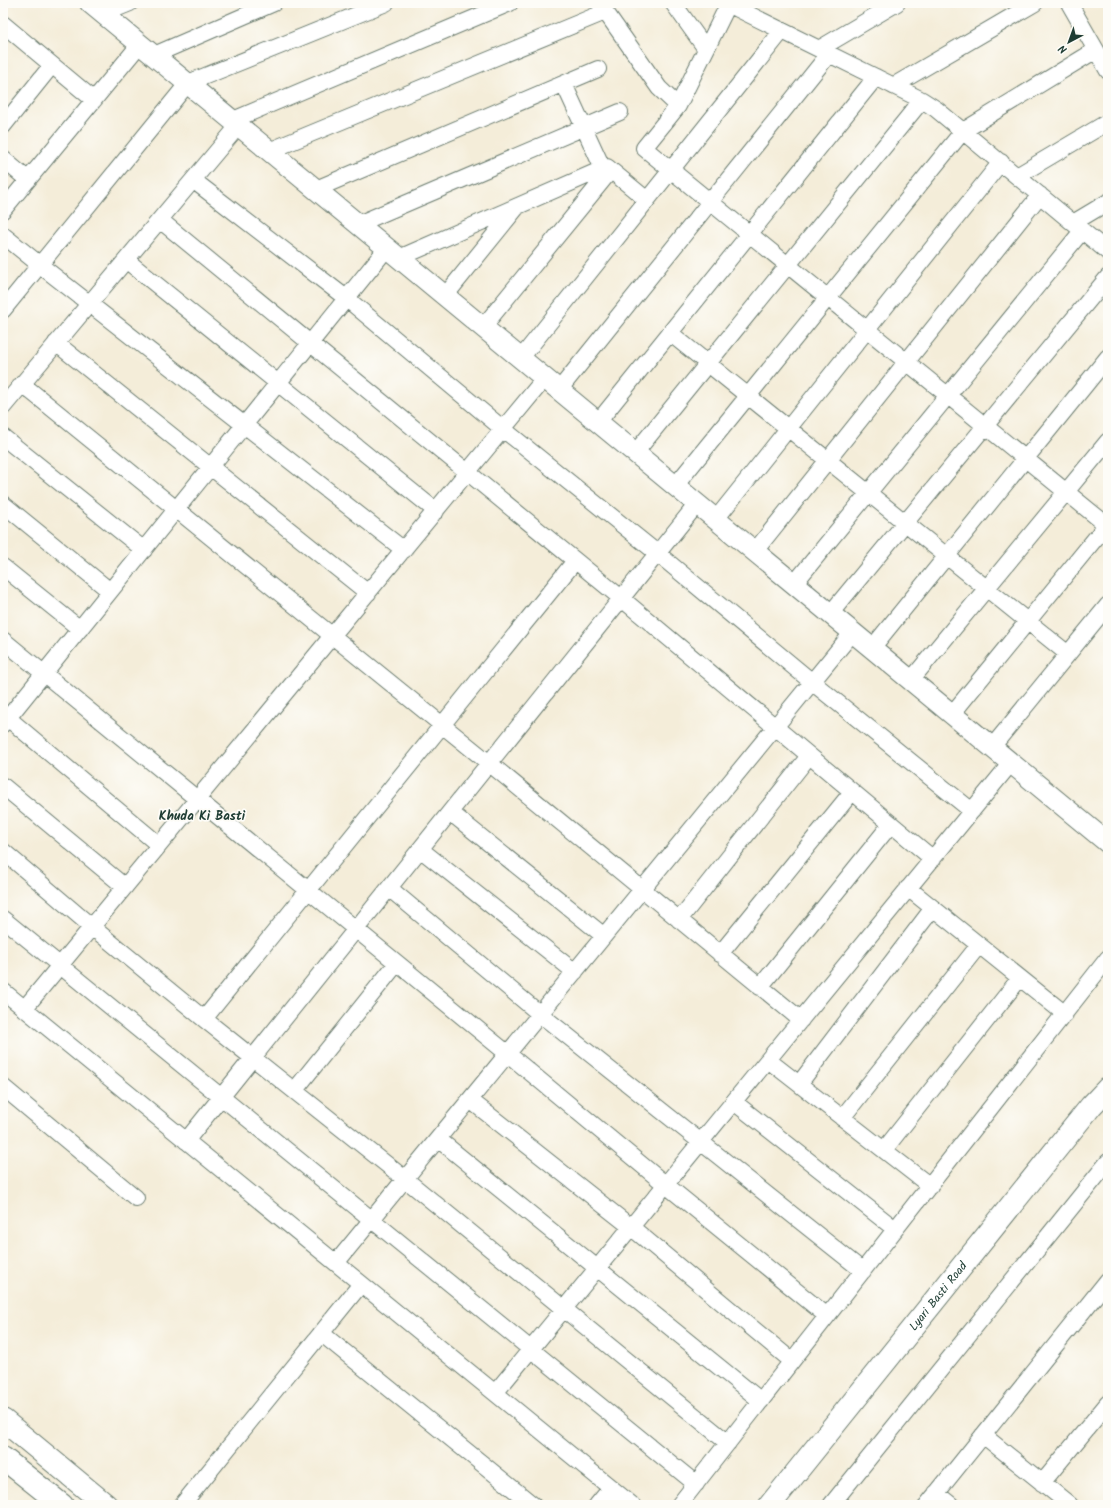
<svg xmlns="http://www.w3.org/2000/svg" width="1111" height="1508" font-family="Kalam,sans-serif">
  <style>
    .lines { fill: none; stroke-linecap: round; stroke-linejoin: round }
    .minor-casing { stroke: #6a7b6e; stroke-width: 18 }
    .tertiary-casing { stroke: #6a7b6e; stroke-width: 22 }
    .secondary-casing { stroke: #6a7b6e; stroke-width: 24 }
    .minor { stroke: #fff; stroke-width: 16 }
    .tertiary { stroke: #fff; stroke-width: 20 }
    .secondary { stroke: #fff; stroke-width: 22 }
    .labels { text-anchor: middle; stroke-width: 3.5; stroke-linejoin: round; paint-order: stroke }
    .street-label { font-size: 12px; fill: #1f3d34; stroke: #fdfcf7 }
    .neighbourhood-label { font-size: 13px; font-weight: bold; fill: #1f3d34; stroke: #fdfcf7 }
  </style>
  <rect width="100%" height="100%" fill="#fdfcf7"/>
  <filter id="ink" filterUnits="userSpaceOnUse"><feTurbulence type="fractalNoise" baseFrequency=".025" numOctaves="2"/><feDisplacementMap in="SourceGraphic" scale="8" xChannelSelector="R" yChannelSelector="G"/><feConvolveMatrix kernelMatrix="1 2 1 2 8 2 1 2 1" color-interpolation-filters="sRGB"/></filter>
  <filter id="wash" filterUnits="userSpaceOnUse"><feTurbulence type="fractalNoise" baseFrequency=".012" numOctaves="4" result="noise"/><feDisplacementMap in="SourceGraphic" scale="16" xChannelSelector="R" yChannelSelector="G"/><feGaussianBlur stdDeviation="0.9" result="paint"/><feColorMatrix in="noise" values="0 0 0 0 0 0 0 0 0 0 0 0 0 0 0 0 0 1.4 0 .05"/><feComposite in="paint" operator="in"/></filter>
  <g filter="url(#wash)">
    <rect width="100%" height="100%" fill="#f4edd9"/>
  </g>
  <g filter="url(#ink)">
    <g class="lines">
      <defs>
        <path id="minor" d="M 673,3 L 706,49
          M 729,3 L 678,106 L 644,148 L 1108,526
          M 1069,3 L 1108,71
          M 600,4 L 659,88 L 678,106
          M 728,4 L 922,100 L 936,109 L 1108,252
          M 103,14 L 130,3
          M 3,24 L 94,100
          M 819,49 L 897,3
          M 154,55 L 274,3
          M 564,84 L 603,169
          M 893,86 L 1035,3
          M 233,120 L 510,3
          M 3,126 L 52,65
          M 269,151 L 605,12
          M 3,159 L 28,180
          M 1017,176 L 1108,122
          M 193,180 L 346,298 L 503,429 L 657,553 L 812,682 L 972,811
          M 316,189 L 598,69
          M 3,210 L 140,44
          M 160,220 L 621,598 L 933,859
          M 1073,223 L 1108,202
          M 358,224 L 620,112
          M 3,235 L 40,265 L 404,550
          M 399,258 L 607,167 L 647,200
          M 126,260 L 436,511
          M 445,296 L 517,207
          M 3,310 L 188,83 L 386,3
          M 483,327 L 611,170
          M 670,333 L 1068,654
          M 56,343 L 368,593
          M 521,358 L 782,31
          M 22,384 L 489,763 L 801,1020
          M 559,390 L 829,54
          M 3,407 L 239,125
          M 598,422 L 876,77
          M 3,437 L 144,550
          M 635,453 L 922,100
          M 675,486 L 963,131 L 1096,50
          M 3,504 L 110,591
          M 716,519 L 1001,162
          M 755,551 L 1040,195
          M 3,567 L 80,629
          M 794,584 L 1082,231
          M 830,614 L 1108,277
          M 3,640 L 508,1054 L 666,1185 L 827,1316
          M 872,648 L 1108,357
          M 911,680 L 1108,441
          M 3,714 L 159,845
          M 952,714 L 1108,523
          M 3,724 L 387,248
          M 992,747 L 1108,605
          M 3,786 L 125,887
          M 450,812 L 604,936
          M 420,849 L 575,972
          M 3,851 L 92,927 L 204,1019 L 405,1179 L 728,1443
          M 389,888 L 540,1014 L 863,1271
          M 908,888 L 1065,1014
          M 3,919 L 696,1484
          M 679,920 L 809,756
          M 720,954 L 852,792
          M 760,987 L 891,824
          M 3,991 L 632,1505
          M 24,1009 L 545,378
          M 204,1019 L 575,561
          M 768,1060 L 930,1186
          M 799,1084 L 933,908
          M 3,1087 L 136,1198
          M 295,1090 L 397,963
          M 470,1100 L 631,1227 L 792,1361
          M 734,1102 L 895,1229
          M 842,1118 L 979,945
          M 438,1139 L 761,1401
          M 186,1141 L 697,504
          M 884,1150 L 1020,978
          M 336,1263 L 853,632
          M 321,1333 L 533,1505
          M 495,1393 L 1011,763
          M 983,1435 L 1070,1505
          M 1042,1483 L 1108,1403
          M 936,1493 L 951,1505
          M 182,1505 L 361,1284
          M 597,1505 L 611,1488
          M 679,1505 L 1108,958
          M 831,1505 L 1108,1162
          M 927,1505 L 1108,1280"/>
        <path id="tertiary" d="M 90,3 L 1108,843"/>
        <g id="secondary">
          <path d="M 3,1420 L 106,1505"/>
          <path d="M 3,1458 L 62,1505"/>
          <path id="s1" d="M 770,1505 L 1091,1106 L 1108,1088"/>
        </g>
      </defs>
      <use href="#minor" class="minor-casing"/>
      <use href="#tertiary" class="tertiary-casing"/>
      <use href="#secondary" class="secondary-casing"/>
      <use href="#minor" class="minor"/>
      <use href="#tertiary" class="tertiary"/>
      <use href="#secondary" class="secondary"/>
    </g>
  </g>
  <g class="labels">
    <g class="street-label">
      <text dy="4" stroke="none"><textPath href="#s1" startOffset="268">Lyari Basti Road</textPath></text>
    </g>
    <g class="neighbourhood-label">
      <text x="202" y="820">Khuda Ki Basti</text>
    </g>
  </g>
  <rect width="1111" height="1508" fill="none" stroke="#fdfcf7" stroke-width="16"/>
  <g transform="translate(1069 42) rotate(221)" stroke="#fdfcf7" stroke-width="3" paint-order="stroke">
  <path d="M0-3L7 15L0 10L-7 15Z" fill="#1f3d34"/>
  <text y="-6" font-size="11" font-weight="bold" text-anchor="middle" fill="#1f3d34">N</text>
  </g>
</svg>
